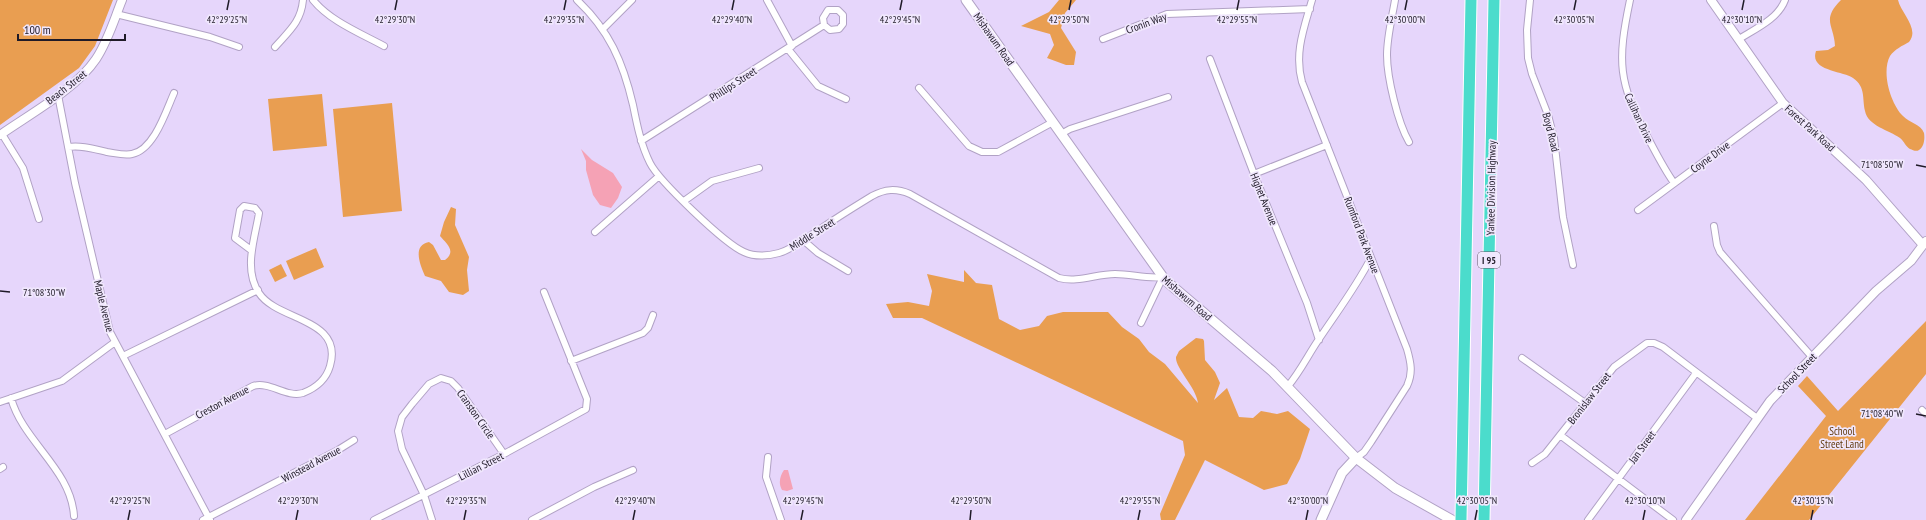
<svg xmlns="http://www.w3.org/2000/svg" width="1926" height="520" font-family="'PT Sans Narrow',sans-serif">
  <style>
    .green { fill: #e99e51 }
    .water { fill: #f5a2b5 }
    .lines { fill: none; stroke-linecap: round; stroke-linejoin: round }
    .minor-casing { stroke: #b1a2c5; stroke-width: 8 }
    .tertiary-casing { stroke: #b1a2c5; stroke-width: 10 }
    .secondary-casing { stroke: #b1a2c5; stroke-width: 11 }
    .motorway-casing { stroke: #fff; stroke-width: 13 }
    .minor { stroke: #fff; stroke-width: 6 }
    .tertiary { stroke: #fff; stroke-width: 8 }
    .secondary { stroke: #fff; stroke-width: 9 }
    .motorway { stroke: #4bdccc; stroke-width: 11 }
    .ticks { fill: none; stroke: #1f1a27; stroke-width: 1.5 }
    .labels { text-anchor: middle; stroke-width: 3.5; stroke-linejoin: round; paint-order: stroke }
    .shield { fill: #f0e7fd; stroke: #5e5867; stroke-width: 1 }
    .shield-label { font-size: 10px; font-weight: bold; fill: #1f1a27 }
    .street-label { font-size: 11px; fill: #1f1a27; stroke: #f0e7fd }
    .park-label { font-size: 11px; fill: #613a0d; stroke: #f0e7fd }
    .ticks-label { font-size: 10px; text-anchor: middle; fill: #1f1a27; stroke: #f0e7fd; stroke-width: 3.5; stroke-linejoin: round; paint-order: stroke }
  </style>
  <rect width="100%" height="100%" fill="#e6d6fb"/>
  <path class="green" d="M 0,0 L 113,0 L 95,46 L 79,68 L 0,125 Z
    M 1059,0 L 1076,0 L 1065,13 L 1061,28 L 1076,52 L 1074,65 L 1066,65 L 1047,58 L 1054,45 L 1050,34 L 1021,26 L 1049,12 Z
    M 1841,0 L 1898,0 C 1901,13 1920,29 1909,42 C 1902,46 1895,49 1890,56 C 1881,73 1891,104 1903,116 C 1909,123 1921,124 1924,133 C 1925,139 1924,147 1919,150 C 1916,152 1913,150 1910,149 C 1906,147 1904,141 1900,138 C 1889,130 1868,126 1865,111 C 1862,98 1866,87 1853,78 C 1843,71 1809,71 1816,51 L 1828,50 L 1835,46 C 1834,25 1821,20 1841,0 Z
    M 322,94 L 327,146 L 273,151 L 268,99 Z
    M 392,103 L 402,211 L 343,217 L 333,109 Z
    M 451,207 L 456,209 L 455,225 L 469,257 L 467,270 L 469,291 L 463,295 L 449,292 L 441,281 L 425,276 C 420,265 412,245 429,242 L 433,245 L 441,260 L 445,260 C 457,251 446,243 440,236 L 444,222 Z
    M 316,248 L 324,267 L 294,280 L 286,261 Z
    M 281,264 L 287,276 L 275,282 L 269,270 Z
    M 964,270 L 976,283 L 992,285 L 999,319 L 1020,330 L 1039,326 L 1047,316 L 1063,312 L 1108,312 L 1122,327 L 1139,339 L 1149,352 L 1165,364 L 1198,403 C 1196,387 1175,368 1176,357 L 1179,351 L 1196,338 L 1203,339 L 1204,341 L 1205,360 L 1215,372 L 1220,383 L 1214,400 L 1227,388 L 1239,417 L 1253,418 L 1261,411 L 1277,414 L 1288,411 L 1310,429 L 1300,459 L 1287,484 L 1264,490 L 1205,460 L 1175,520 L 1161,520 L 1160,514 L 1185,455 L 1183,441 L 922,318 L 893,318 L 886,304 L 908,302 L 929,306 L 932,291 L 927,274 L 964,282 Z
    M 1926,321 L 1926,374 L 1809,520 L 1745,520 L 1826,416 L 1798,386 L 1807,376 L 1838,411 Z"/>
  <path class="water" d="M 581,149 L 592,160 L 613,173 L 622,187 L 618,198 L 611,208 L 600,205 L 593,195 L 586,170 L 586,161 Z
    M 784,470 L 788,470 L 793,489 L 787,491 L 782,490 C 778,483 780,476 784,470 Z"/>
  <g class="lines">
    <defs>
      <path id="minor" d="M 313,0 C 330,21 360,33 384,46
        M 577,0 C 609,30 623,62 633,105 C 637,125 641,145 650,163 C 659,181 725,244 744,252 C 755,257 768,256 779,253 C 793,249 806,238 819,230 C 836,218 854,207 872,196 C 885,189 896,188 910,194 L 1059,278 C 1078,283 1096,274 1115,274 C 1132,274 1146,279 1163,277
        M 767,0 L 792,46
        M 1312,0 C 1304,28 1294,53 1302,82 L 1407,349 C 1411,363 1413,373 1407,386 L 1371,442 L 1364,452 L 1356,458
        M 1395,0 C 1392,18 1387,37 1387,55 C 1387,78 1398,123 1409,142
        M 1530,0 L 1527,30 L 1528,58 L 1532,74 L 1548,115 L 1554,138 L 1563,217 L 1573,265
        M 1630,0 C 1617,62 1618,82 1648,138 C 1656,153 1664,169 1674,183
        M 116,14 L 210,37 L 239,47
        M 603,29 L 632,0
        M 1103,39 L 1167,14 L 1310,9
        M 1739,39 C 1755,29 1778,19 1785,0
        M 275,47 C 289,31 301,22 303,0
        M 788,49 L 818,86 L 846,99
        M 1210,59 L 1254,174 L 1307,303 L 1319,340
        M 919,88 L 969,146 L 982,152 L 998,152 L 1053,122
        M 58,95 L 75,183 L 110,332 L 210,520
        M 2,134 L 23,168 L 39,219
        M 1061,134 L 1070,129 L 1168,97
        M 641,141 L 824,25 L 823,18 L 828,10 L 838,10 L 843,15 L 843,24 L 839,29 L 830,30 L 824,25
        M 68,147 C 81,145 94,149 107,152 C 115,153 124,156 132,154 C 154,150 166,111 174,93
        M 1254,174 L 1327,145
        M 684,201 L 712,181 L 759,168
        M 1638,210 L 1783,103
        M 1714,226 L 1717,245 L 1720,252 L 1812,357
        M 595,232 L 658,177
        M 803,240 L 818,253 L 848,271
        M 1141,323 L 1163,277
        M 123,356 L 258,290
        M 1522,358 L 1585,403
        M 571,361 L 643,333 L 648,328 L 653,315
        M 1288,386 C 1300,372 1308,355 1319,339 C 1337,312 1356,287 1371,258
        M 11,398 C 23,442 71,469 74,516
        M 0,402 L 62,381 L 115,342
        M 1922,410 L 1926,414
        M 165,434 L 253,386 C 270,381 286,398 303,393 C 316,388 326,380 330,366 C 344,318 277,321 259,293 C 243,269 255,238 259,213 L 255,208 L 244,206 L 240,210 L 235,238 L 251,250
        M 1560,435 L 1673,520
        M 768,457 L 766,477 L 781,520
        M 1532,463 L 1545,454 L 1614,367 L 1647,343 L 1654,343 L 1663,347 L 1757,418
        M 0,469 L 3,467
        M 203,520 L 338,450 L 354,440
        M 374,520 L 504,454 L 586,409 L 587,399 L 544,292
        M 432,520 L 424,495 L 402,449 L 398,431 L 402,417 L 412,404 L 429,384 L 441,378 L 451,381 L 458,388 L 504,454
        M 532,520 L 594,487 L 633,470
        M 1588,520 L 1696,373"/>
      <path id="tertiary" d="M 1711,0 L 1783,103 L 1866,180 L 1923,245
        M 0,135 C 30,114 76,89 96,59 C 108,41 114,20 122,0
        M 1686,520 L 1770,401 L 1876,291 L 1911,261 L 1926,241"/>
      <path id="secondary" d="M 966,0 L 1165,280 L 1272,371 L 1356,458 L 1395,488 L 1452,520
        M 1321,520 L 1342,473 L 1356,458"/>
      <path id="motorway" d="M 1461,520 L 1471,0
        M 1484,520 L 1494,0"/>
    </defs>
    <use href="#minor" class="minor-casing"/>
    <use href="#tertiary" class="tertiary-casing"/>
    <use href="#secondary" class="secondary-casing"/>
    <use href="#motorway" class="motorway-casing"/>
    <use href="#minor" class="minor"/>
    <use href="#tertiary" class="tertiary"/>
    <use href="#secondary" class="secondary"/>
    <use href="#motorway" class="motorway"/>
  </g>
  <path class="ticks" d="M 227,10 L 229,0M 395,10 L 397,0M 564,10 L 566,0M 732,10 L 734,0M 900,10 L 902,0M 1069,10 L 1071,0M 1237,10 L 1239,0M 1405,10 L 1407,0M 1574,10 L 1576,0M 1742,10 L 1744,0M 1916,165 L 1926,167M 0,291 L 10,292M 1916,414 L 1926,416M 128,520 L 130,510M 296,520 L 298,510M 464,520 L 466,510M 633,520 L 635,510M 801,520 L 803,510M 970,520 L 971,510M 1138,520 L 1140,510M 1306,520 L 1308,510M 1475,520 L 1477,510M 1643,520 L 1645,510M 1811,520 L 1813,510"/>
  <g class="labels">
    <rect class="shield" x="1478" y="252" width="22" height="16" rx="3"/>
    <g class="shield-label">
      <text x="1489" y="264">I 95</text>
    </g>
    <g class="street-label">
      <text transform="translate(1146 23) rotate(-20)" y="4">Cronin Way</text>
      <text transform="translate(994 39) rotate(55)" y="4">Mishawum Road</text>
      <text transform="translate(733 84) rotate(-33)" y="4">Phillips Street</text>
      <text transform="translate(66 87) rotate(-38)" y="4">Beach Street</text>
      <text transform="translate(1639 118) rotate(65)" y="4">Callihan Drive</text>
      <text transform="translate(1810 128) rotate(42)" y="4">Forest Park Road</text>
      <text transform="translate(1551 132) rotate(76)" y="4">Boyd Road</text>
      <text transform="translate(1710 157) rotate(-36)" y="4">Coyne Drive</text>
      <text transform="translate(1491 188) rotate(-89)" y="4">Yankee Division Highway</text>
      <text transform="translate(1264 199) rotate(68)" y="4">Highet Avenue</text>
      <text transform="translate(812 234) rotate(-32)" y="4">Middle Street</text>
      <text transform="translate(1362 235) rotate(69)" y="4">Rumford Park Avenue</text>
      <text transform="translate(1187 298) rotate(41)" y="4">Mishawum Road</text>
      <text transform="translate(104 306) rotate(76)" y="4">Maple Avenue</text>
      <text transform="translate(1797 373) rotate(-46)" y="4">School Street</text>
      <text transform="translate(1589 398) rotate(-52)" y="4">Bronislaw Street</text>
      <text transform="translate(222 402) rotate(-28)" y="4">Creston Avenue</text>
      <text transform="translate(476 414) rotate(55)" y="4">Cranston Circle</text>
      <text transform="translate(1642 447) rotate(-54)" y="4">Jan Street</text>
      <text transform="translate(311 464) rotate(-28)" y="4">Winstead Avenue</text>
      <text transform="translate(481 466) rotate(-27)" y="4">Lillian Street</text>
    </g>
    <g class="park-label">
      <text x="1842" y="435">School<tspan x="1842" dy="13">Street Land</tspan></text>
    </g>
  </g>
  <g class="ticks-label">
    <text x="227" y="23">42°29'25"N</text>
    <text x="395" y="23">42°29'30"N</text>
    <text x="564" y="23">42°29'35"N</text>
    <text x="732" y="23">42°29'40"N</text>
    <text x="900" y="23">42°29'45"N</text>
    <text x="1069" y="23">42°29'50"N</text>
    <text x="1237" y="23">42°29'55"N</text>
    <text x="1405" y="23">42°30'00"N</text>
    <text x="1574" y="23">42°30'05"N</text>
    <text x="1742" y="23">42°30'10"N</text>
    <text x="1882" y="168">71°08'50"W</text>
    <text x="44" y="296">71°08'30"W</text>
    <text x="1882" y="417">71°08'40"W</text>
    <text x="130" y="504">42°29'25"N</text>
    <text x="298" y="504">42°29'30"N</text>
    <text x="466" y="504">42°29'35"N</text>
    <text x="635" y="504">42°29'40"N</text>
    <text x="803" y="504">42°29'45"N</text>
    <text x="971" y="504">42°29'50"N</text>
    <text x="1140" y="504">42°29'55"N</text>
    <text x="1308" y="504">42°30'00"N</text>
    <text x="1477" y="504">42°30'05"N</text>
    <text x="1645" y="504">42°30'10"N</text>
    <text x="1813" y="504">42°30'15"N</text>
  </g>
  <path d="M18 34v6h107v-6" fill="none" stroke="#1f1a27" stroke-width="2"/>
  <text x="24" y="34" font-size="12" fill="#1f1a27" stroke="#f0e7fd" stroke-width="3" paint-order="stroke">100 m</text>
</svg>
